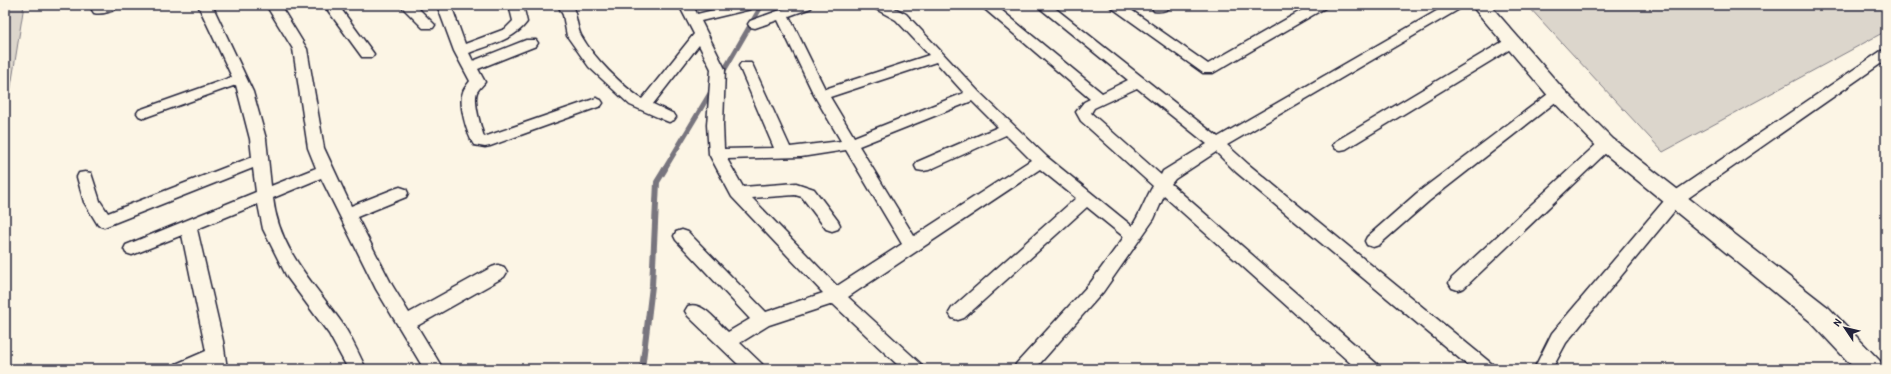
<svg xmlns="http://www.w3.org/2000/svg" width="1891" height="374" font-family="'Patrick Hand',sans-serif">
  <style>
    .green { fill: #dcd6cc; stroke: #7f7c84 }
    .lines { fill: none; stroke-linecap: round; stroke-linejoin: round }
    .stream-far1 { stroke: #78757e; stroke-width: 5 }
    .stream { stroke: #78757e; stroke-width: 6 }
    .street-casing { stroke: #22223b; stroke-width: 3 }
    .secondary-casing { stroke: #22223b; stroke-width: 3 }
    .street { fill: #fcf5e5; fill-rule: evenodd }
    .secondary { fill: #fcf5e5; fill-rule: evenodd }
  </style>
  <rect width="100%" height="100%" fill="#fcf5e5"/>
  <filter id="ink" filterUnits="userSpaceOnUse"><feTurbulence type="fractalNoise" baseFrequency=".025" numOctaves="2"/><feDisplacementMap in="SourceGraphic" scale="8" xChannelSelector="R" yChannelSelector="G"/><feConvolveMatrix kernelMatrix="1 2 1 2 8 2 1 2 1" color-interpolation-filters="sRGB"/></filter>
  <g filter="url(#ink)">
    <path class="green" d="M 5,5 L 24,5 L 5,124 Z
      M 1527,5 L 1886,5 L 1886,31 L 1663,152 Z"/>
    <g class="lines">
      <path class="stream-far1" d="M 722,74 L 762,5
        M 664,170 L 712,90"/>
      <path class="stream" d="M 642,369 L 652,286 L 657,182 L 665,169"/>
      <defs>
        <path id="street" d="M 101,5 L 120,5 C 115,11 102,15 94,13 L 92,10 L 94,7 Z
          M 198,5 L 212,5 L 253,92 L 266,139 L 271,186 L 316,168 L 308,148 L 293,49 L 266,5 L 280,5 L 307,49 L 324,148 L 351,206 L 394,189 L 400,187 L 406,189 L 408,193 L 406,197 L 357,217 L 392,285 L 409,313 L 492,267 L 498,265 L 504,267 L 507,272 L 504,277 L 417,326 L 443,369 L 424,369 L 376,289 L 321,178 L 273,198 C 279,250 313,282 342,323 C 351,337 359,354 366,369 L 348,369 L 329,334 L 287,277 L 263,229 L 258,204 L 197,229 L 223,341 L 227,369 L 209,369 L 208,367 L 202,369 L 174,369 L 176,364 L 206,351 L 182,235 L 132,255 L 126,253 L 124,249 L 126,245 L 256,192 L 253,168 L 104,227 L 98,225 L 84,202 L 77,177 L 79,173 L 85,172 L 91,173 L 100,201 L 108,213 L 252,157 L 250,139 L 236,85 L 149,116 L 144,118 L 139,116 L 137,113 L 139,110 L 232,77 Z
          M 324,5 L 338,5 L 374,54 L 372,57 L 362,57 Z
          M 400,5 L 415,5 L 435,25 L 433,28 L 423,28 Z
          M 437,5 L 451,5 L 465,44 L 505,29 L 513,21 L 509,5 L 523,5 L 527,22 C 514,40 489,45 469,53 L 473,61 L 526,40 L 536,40 L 538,43 L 536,46 L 478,69 L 485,82 C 483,85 479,88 477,92 C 473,102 481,127 484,137 L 591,100 L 596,98 L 601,100 L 603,103 L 601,106 L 490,146 L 485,147 L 474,145 C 467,134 458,104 463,92 C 464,88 468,84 470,81 L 454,51 Z
          M 558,5 L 572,5 C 577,15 577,30 582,37 C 593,57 622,86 642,99 L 694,34 L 679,5 L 693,5 L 697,14 L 734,5 L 752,5 L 751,9 L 701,21 L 725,69 L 723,125 L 724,149 L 774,148 L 739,66 L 741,63 L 751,63 L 753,66 L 790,147 L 841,141 L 814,95 L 778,20 L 755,28 L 750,27 L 748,24 L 750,21 L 794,5 L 813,5 L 811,8 L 789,16 L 825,89 L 929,55 L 896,20 L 874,8 L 872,5 L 889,5 L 906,14 L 979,92 L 1047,157 L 1132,226 C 1141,213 1145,199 1153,186 L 1081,121 L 1076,112 L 1084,102 L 1090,99 L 980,5 L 995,5 L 1102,93 L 1128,80 L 1036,5 L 1051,5 L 1218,137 L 1447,5 L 1463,5 L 1461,8 L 1227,145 L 1248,164 L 1492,364 L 1494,369 L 1472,369 L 1236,172 L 1216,152 L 1175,179 L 1171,184 L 1377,364 L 1379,369 L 1357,369 L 1164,196 L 1154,219 L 1103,292 L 1035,369 L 1014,369 L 1016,364 L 1091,282 L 1124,237 L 1087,207 L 964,318 L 958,320 L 952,318 L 949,313 L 952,308 L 1076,198 L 1040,169 L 848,297 L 921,364 L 923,369 L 902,369 L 833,304 L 769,325 L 740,343 L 762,364 L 764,369 L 743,369 L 688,316 L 685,311 L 688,306 C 703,301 717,322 728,332 L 750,319 L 676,240 L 674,236 L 676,232 L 682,230 L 688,232 L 766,312 L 823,293 L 732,197 L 709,154 L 707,125 L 711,69 L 699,45 L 653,104 L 674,114 L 676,117 L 674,120 L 669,122 L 664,120 L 630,105 L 589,67 L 567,36 L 563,15 ZM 936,62 L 964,93 L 854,137 L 830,97 ZM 1137,88 L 1207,144 L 1163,171 L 1161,175 L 1091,113 L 1094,108 ZM 972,101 L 998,127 L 917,162 L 915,166 L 917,170 L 923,171 L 929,170 L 1006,135 L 1031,160 L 914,236 L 859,146 ZM 846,150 L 902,244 L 837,286 L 752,198 L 795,195 L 802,197 L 826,229 L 832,231 L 838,229 L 840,225 L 838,221 L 814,189 L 796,183 L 743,187 L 727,159 L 801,157 Z
          M 1108,5 L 1124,5 L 1208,64 L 1311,5 L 1327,5 L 1325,8 L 1213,73 L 1203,73 Z
          M 1155,5 L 1172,5 C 1168,11 1161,12 1154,11 L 1152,8 Z
          M 1512,38 L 1517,39 L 1519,42 L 1517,45 L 1346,149 L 1341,150 L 1336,149 L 1333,145 L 1336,141 L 1507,39 Z
          M 1886,50 L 1886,60 L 1681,203 L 1566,343 L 1552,369 L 1534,369 L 1552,333 L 1669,195 L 1881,51 Z
          M 1557,89 L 1562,91 L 1564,94 L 1562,97 L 1429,201 L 1379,245 L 1373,247 L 1367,245 L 1365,241 L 1367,237 L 1417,193 L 1552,91 Z
          M 1606,139 L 1611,140 L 1614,144 L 1611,148 L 1464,288 L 1458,290 L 1452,288 L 1449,283 L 1452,278 L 1601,140 Z"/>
        <path id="secondary" d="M 1471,5 L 1490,5 L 1564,90 L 1613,139 L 1829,308 L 1880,361 L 1884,369 L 1855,369 L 1811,322 L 1599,149 L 1550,98 Z"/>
      </defs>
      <use href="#street" class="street-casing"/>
      <use href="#secondary" class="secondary-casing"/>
      <use href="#street" class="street"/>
      <use href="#secondary" class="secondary"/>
    </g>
  </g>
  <rect width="1891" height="374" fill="none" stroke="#fcf5e5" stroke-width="20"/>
  <rect x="10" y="10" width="1871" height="354" fill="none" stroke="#22223b" stroke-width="1.5" filter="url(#ink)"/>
  <g transform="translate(1845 328) rotate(305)" stroke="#fcf5e5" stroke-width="3" paint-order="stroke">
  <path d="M0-3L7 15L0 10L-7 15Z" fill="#22223b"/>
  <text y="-6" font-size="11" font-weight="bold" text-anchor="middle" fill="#22223b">N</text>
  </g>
</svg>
